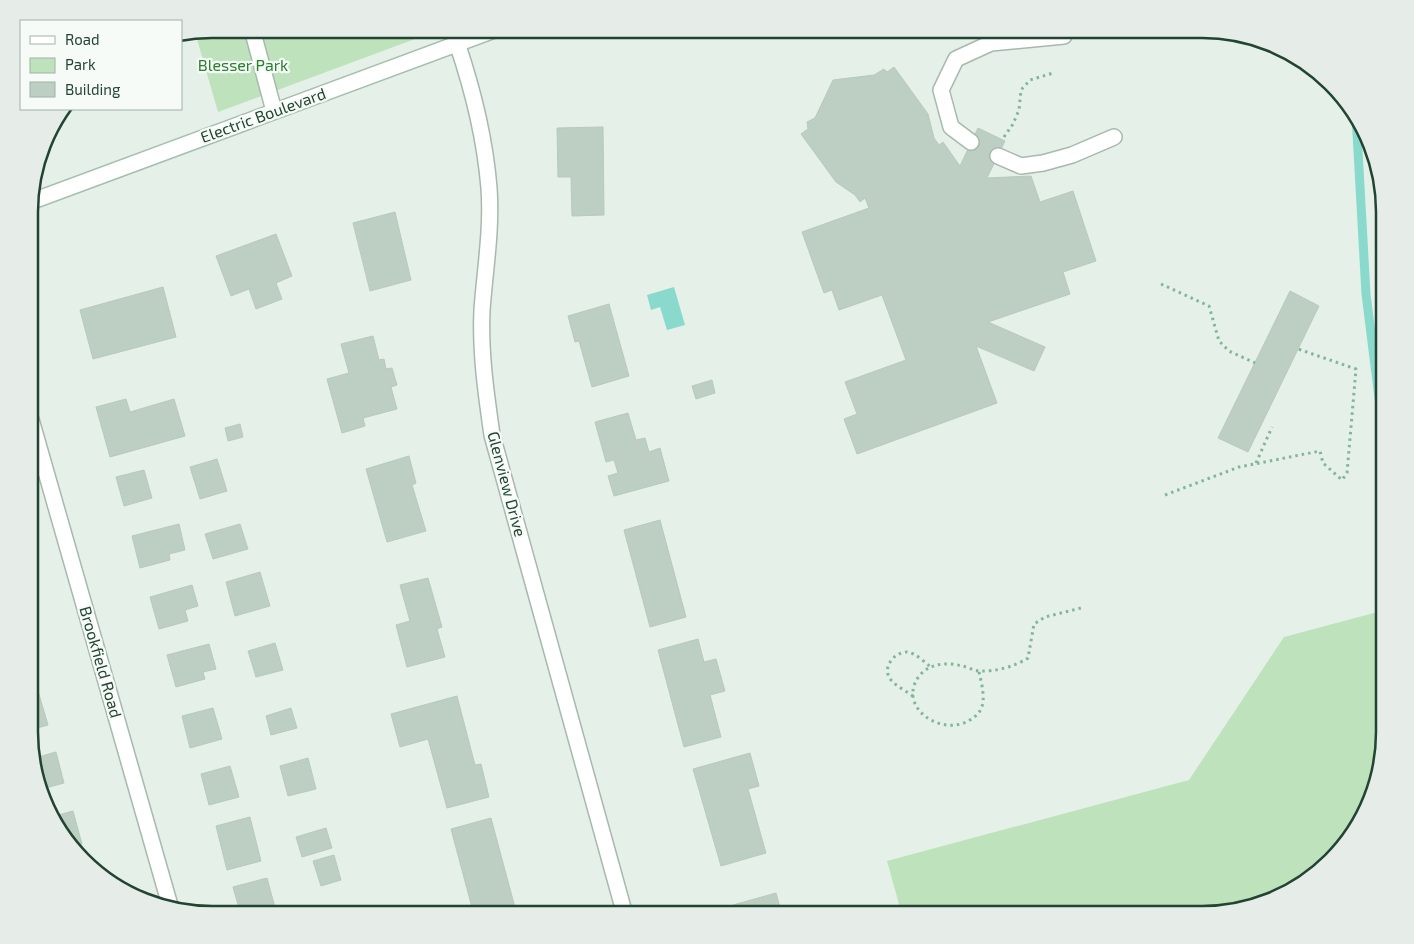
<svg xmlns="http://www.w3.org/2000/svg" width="1414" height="944" font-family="'Exo 2',sans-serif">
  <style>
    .green { fill: #bee2bc }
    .water { fill: #89d9cd }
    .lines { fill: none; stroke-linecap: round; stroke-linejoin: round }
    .stream { stroke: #89d9cd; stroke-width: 9 }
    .building { fill: #bdcec2; stroke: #b7cabc }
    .lane-casing { stroke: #a7b9ad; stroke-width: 18 }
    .street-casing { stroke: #a7b9ad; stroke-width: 18 }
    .secondary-casing { stroke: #a5c0af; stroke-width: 18 }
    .path { stroke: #83b696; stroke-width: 3; stroke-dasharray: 2.5 4; stroke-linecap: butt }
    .lane { stroke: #fff; stroke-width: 15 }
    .street { stroke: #fff; stroke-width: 15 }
    .secondary { stroke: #fff; stroke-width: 15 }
    .labels { text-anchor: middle; stroke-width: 4.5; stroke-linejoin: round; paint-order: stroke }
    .park-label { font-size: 16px; fill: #27802f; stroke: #f7fbf7 }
    .street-label { font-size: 16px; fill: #224431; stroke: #f7fbf7 }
    .rim { fill: none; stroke: #224431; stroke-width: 2.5 }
  </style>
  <rect width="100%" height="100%" fill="#e5f0e8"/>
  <path class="green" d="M 211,29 L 442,29 L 218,112 L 195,32 Z
    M 1385,610 L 1385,744 L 1376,791 L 1354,834 L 1294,891 L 1214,915 L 902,915 L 887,861 L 1189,780 L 1284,637 Z"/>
  <path class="water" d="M 674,287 L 685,325 L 667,330 L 660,307 L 651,310 L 647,295 Z"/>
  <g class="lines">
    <path class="stream" d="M 1356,115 L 1366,294 L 1380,406 L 1385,422"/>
  </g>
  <path class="building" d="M 894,67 L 928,114 L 934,138 L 939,145 L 943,142 L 960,166 L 978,128 L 1005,141 L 987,178 L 1031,176 L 1040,202 L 1073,191 L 1096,261 L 1063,272 L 1070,294 L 988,322 L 1045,347 L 1034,371 L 976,346 L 997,403 L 857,454 L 844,419 L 857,414 L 845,382 L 906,360 L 882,295 L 839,310 L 832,290 L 824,293 L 802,232 L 869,208 L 865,198 L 860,202 L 855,195 L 836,182 L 801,134 L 808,129 L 807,122 L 815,118 L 833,80 L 874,75 L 884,69 L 887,72 Z
    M 603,127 L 604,215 L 572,216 L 571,177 L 558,177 L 557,128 Z
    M 395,212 L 411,280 L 370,291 L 353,223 Z
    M 276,234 L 292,276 L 276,283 L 282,299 L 256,309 L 249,289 L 231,296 L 216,256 Z
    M 163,287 L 176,337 L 93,359 L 80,310 Z
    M 1290,291 L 1319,306 L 1248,452 L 1218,438 Z
    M 609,304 L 629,376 L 592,387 L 579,341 L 575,342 L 568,316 Z
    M 373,336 L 379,360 L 384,359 L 386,369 L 392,368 L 397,385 L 391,387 L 397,409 L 363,418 L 365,426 L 342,433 L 327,379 L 349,373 L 341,344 Z
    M 712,380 L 715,393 L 696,399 L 692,386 Z
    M 126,399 L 130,412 L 174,399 L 185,436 L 110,457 L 96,407 Z
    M 628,413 L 636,440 L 645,438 L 649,452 L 660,448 L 669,481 L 614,496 L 608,476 L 618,473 L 614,460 L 606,462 L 595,422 Z
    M 240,424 L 243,437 L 228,441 L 225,428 Z
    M 409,456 L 416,483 L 412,485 L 426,531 L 387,542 L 366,469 Z
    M 217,459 L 227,491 L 200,499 L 190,467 Z
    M 144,470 L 152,498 L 124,506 L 116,477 Z
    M 660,520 L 686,617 L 650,627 L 624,530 Z
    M 179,524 L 185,550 L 169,554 L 170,560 L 140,568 L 132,536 Z
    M 240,524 L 248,549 L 213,559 L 205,534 Z
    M 260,572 L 270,606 L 235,616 L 226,582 Z
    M 428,578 L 442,627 L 437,629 L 445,657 L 407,667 L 396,625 L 410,621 L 400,585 Z
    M 192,585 L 198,606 L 185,610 L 188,621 L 159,629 L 150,597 Z
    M 698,639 L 704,662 L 716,659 L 725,691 L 710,695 L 721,737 L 684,747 L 658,650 Z
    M 275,643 L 283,670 L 256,677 L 248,651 Z
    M 209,644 L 216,669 L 203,672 L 205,679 L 176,687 L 167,655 Z
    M 30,649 L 34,663 L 30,664 Z
    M 38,691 L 48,725 L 30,730 L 30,693 Z
    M 457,696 L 475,765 L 481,764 L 489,797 L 447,808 L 428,739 L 400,747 L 391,714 Z
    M 213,708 L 222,739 L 190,748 L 182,716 Z
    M 291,708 L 297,728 L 271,735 L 266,716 Z
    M 56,752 L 64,783 L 42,789 L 31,759 Z
    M 750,753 L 759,786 L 748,789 L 766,853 L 721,866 L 693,769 Z
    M 308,758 L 316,789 L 288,796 L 280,766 Z
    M 230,766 L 239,797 L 209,805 L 201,774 Z
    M 73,811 L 82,844 L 74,846 L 53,824 L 51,817 Z
    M 250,817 L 261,861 L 227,870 L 216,826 Z
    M 491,818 L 517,915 L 474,915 L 451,829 Z
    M 326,828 L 332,848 L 302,857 L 296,837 Z
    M 334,855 L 341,880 L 321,886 L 313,861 Z
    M 267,878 L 277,915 L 241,915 L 233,887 Z
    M 776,893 L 782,915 L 736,915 L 733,905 Z"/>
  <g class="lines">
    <defs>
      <path id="lane" d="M 252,29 L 274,111
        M 971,142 L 951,127 L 941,90 L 956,59 L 991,43 L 1064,36
        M 998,156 L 1021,166 L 1043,163 L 1072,155 L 1114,137"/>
      <path id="street" d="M 457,43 C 473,90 485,139 489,188 C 492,229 485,269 482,310 C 480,352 486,393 492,435 L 625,915
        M 30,416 L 171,909"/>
      <path id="secondary" d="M 30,202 L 497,29"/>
    </defs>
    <use href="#lane" class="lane-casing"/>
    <use href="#street" class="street-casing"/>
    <use href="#secondary" class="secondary-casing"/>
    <path class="path" d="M 1004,137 L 1013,124 L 1019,110 L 1021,90 L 1030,80 L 1053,73
      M 1161,284 L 1209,306 L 1219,341 L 1229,351 L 1255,363
      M 1256,463 L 1272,427
      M 1165,495 L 1239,467 L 1320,451 L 1323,463 L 1342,480 L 1347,473 L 1356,369 L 1298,349
      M 979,672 C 981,681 984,692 983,702 C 982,710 977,716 970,720 C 941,738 895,706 920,675 C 930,663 948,662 962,666 C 968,667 974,671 980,671 C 995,672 1016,666 1028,658 L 1034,624 L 1045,617 L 1081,608
      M 913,696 C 906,691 896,686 891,680 C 881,668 894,652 907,652 C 916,653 924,662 931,667"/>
    <use href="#lane" class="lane"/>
    <use href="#street" class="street"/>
    <use href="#secondary" class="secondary"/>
  </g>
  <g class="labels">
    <g class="park-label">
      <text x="243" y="71">Blesser Park</text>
    </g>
    <g class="street-label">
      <text transform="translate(263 115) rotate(-20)" y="6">Electric Boulevard</text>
      <text transform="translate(507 484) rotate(75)" y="6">Glenview Drive</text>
      <text transform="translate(101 662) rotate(74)" y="6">Brookfield Road</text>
    </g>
  </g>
  <path d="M0 0H1414V944H0ZM212 38H1202A174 174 0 0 1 1376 212V732A174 174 0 0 1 1202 906H212A174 174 0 0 1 38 732V212A174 174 0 0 1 212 38Z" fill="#e6ece7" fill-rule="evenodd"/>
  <path class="rim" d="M212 38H1202A174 174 0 0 1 1376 212V732A174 174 0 0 1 1202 906H212A174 174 0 0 1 38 732V212A174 174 0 0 1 212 38Z"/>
  <rect x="20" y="20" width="162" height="90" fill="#f7fbf7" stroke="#a2b2a8"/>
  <rect x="30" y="36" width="25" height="8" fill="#ffffff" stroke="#a2b2a8"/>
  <text x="65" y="45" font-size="15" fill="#224431">Road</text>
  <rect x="30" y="58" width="25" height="15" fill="#bee2bc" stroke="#a2b2a8"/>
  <text x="65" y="70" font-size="15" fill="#224431">Park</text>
  <rect x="30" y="82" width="25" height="15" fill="#bdcec2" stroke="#a2b2a8"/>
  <text x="65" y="95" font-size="15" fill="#224431">Building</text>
</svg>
